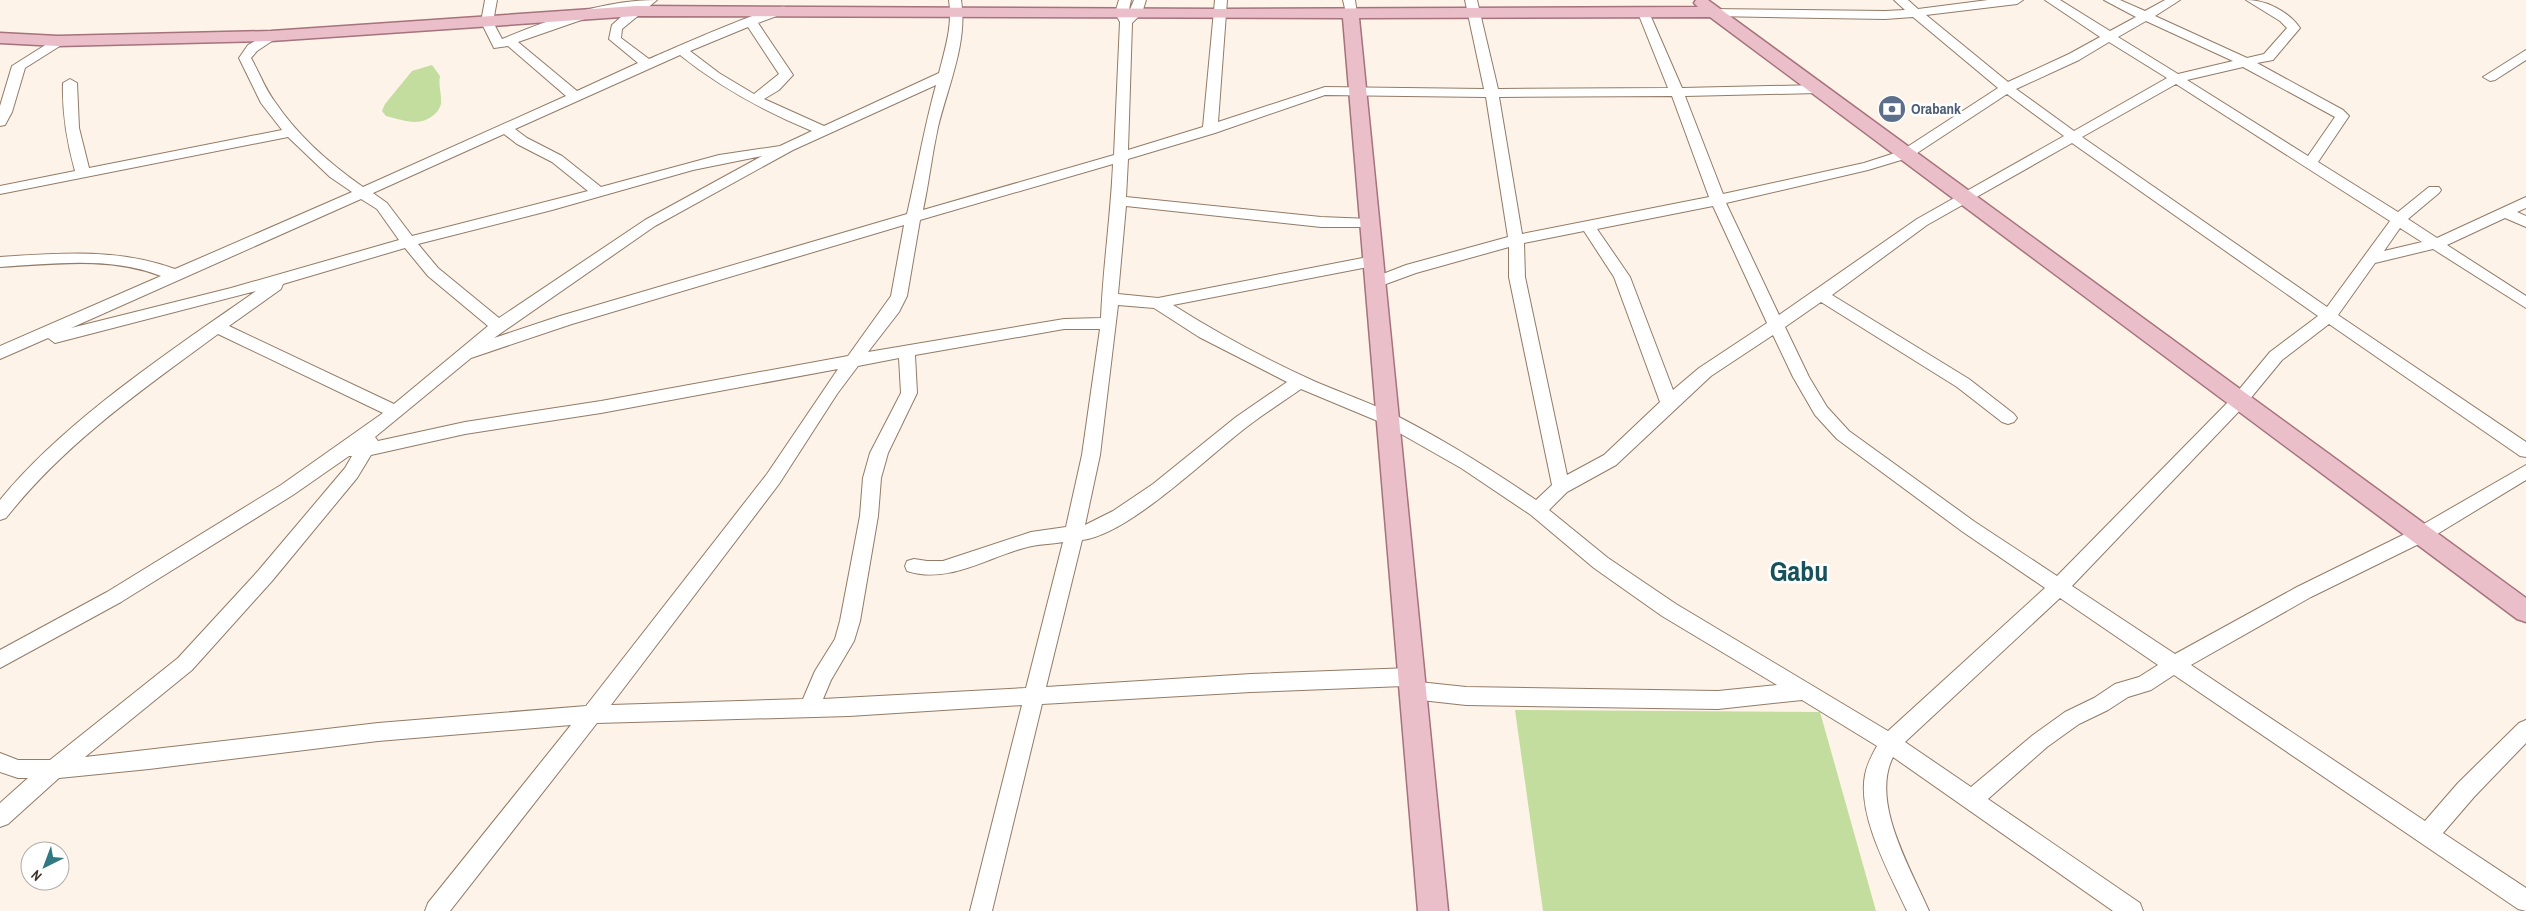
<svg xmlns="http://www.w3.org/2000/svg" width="2526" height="911" font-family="'Archivo Narrow',sans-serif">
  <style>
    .green { fill: #c2dd9d }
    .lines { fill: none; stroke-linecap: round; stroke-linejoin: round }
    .minor-casing { stroke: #927b67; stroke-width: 2 }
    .major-casing { stroke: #a6727b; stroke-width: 3 }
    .minor { fill: #fff; fill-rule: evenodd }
    .major { fill: #ebbfca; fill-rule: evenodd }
    .labels { text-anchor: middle; stroke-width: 5; stroke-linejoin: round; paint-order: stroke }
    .far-service-label { font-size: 15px; font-weight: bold; fill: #4e5e75; stroke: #fff; text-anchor: start }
    .town-label { font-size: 28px; font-weight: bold; fill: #17525a; stroke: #fff }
  </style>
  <rect width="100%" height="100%" fill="#fdf3e9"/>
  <path class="green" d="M 432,65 L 440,76 C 438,86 442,95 441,104 C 440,108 438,111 435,114 C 419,128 404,120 386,116 L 382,111 L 385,104 L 412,71 Z
    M 1515,710 L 1820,712 L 1876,911 L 1543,911 Z"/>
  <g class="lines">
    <defs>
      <path id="minor" d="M 485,0 L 497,0 L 493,22 L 502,39 C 550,19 605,0 657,0 L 622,29 L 621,38 L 649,59 C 668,51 772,4 785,7 L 787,10 L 785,13 L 758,23 L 793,75 L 779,90 L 764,99 L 824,126 L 939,73 C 945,49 953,25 949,0 L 961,0 C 968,42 948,86 938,127 C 932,154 929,182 923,210 L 1114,155 L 1120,22 L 1115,13 L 1119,0 L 1131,0 L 1128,14 L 1134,0 L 1146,0 L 1142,13 L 1132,23 L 1128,150 L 1203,127 L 1215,0 L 1227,0 L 1218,122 L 1325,87 L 1484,89 L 1465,0 L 1477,0 L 1498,89 L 1668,88 L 1638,13 L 1644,9 L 1648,10 L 1682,88 L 1818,85 L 1825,89 L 1818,93 L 1685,96 L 1723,194 L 1864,163 L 1901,151 L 1998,88 L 1913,17 L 1885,19 L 1713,16 L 1709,15 L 1707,12 L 1709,9 L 1885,11 L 1905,10 L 1894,0 L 1908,0 L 1918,9 L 1988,0 L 2023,0 L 2017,4 L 1926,15 L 2008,82 L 2069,54 L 2100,37 L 2045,0 L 2060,0 L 2110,31 L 2136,17 L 2104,0 L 2120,0 L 2145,11 L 2165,0 L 2180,0 L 2155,16 L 2247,58 L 2264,54 L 2287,28 L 2280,21 L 2246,0 C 2266,0 2288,11 2300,28 L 2273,60 L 2257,63 L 2343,110 L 2349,116 L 2318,162 L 2398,212 L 2429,187 L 2439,187 L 2441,190 L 2439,193 L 2408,219 L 2437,238 L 2526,197 L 2526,208 L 2517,212 L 2526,216 L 2526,227 L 2505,218 L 2447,245 L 2526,296 L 2526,308 L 2433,249 L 2375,263 L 2338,315 L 2526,442 L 2526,457 L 2520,456 L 2329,324 L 2282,360 L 2245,405 L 2072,586 L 2175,654 L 2297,587 L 2415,529 L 2526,465 L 2526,480 L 2429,539 L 2311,597 L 2191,665 L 2425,821 L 2458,783 L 2519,723 L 2526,720 L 2526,743 L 2474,797 L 2443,833 L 2526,888 L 2526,911 L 2518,909 L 2174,675 L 2151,690 L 2128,697 L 2108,710 L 2079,724 L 2047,747 L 1988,799 L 2140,903 L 2143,911 L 2113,911 L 1893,757 C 1870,802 1911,869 1929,911 L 1907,911 C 1890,874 1857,816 1865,775 C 1867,764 1872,755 1877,746 L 1802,700 L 1718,709 L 1466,705 L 1412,699 L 1405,696 L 1402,690 L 1404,686 L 1251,692 L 1042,704 L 992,911 L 970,911 L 1022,705 L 849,716 L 597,723 L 450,911 L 425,911 L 428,903 L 571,725 L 378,741 L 149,769 L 59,778 L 8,824 L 0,827 L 0,803 L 28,778 L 18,778 L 0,772 L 0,753 L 18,760 L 50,760 L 178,658 L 258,571 L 345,468 L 352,456 L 349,456 L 293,495 L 121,602 L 0,668 L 0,650 L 107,592 L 281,485 L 383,413 L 218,334 C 143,389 64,444 6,518 L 0,520 L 0,500 C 65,420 172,350 256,291 L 55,343 L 48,338 L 0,359 L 0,346 L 161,276 C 110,256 53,264 0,267 L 0,257 C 60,253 118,248 175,269 L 352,192 L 330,177 L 288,137 L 0,194 L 0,186 L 75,171 C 67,142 62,113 63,83 L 70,79 L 77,83 L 79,128 L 89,168 L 282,130 L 261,103 L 239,58 L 248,45 L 271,32 L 275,33 L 277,36 L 275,39 L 257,51 L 251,58 C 259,72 265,89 275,102 C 298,136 330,164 363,187 L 566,96 L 508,46 L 494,48 L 481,22 ZM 631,8 L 612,25 L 609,39 L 638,63 L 577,91 L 518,42 L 587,18 ZM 2146,21 L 2233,61 L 2178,74 L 2118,37 ZM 748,27 L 779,74 L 754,94 L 719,73 L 690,51 ZM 2109,42 L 2167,78 L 2074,131 L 2016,89 L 2079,60 ZM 680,55 C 721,88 764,111 812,131 L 780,146 L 719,155 L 601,187 L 562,156 L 527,138 L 515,129 ZM 2243,67 L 2335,117 L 2308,156 L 2187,80 ZM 2176,84 L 2390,221 L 2327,307 L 2082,137 ZM 936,85 C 924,128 917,171 907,214 L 560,316 L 494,338 L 655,226 L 793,150 ZM 2007,94 L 2064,136 L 1917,219 L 1779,315 L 1726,203 L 1868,170 L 1911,157 ZM 1325,95 L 1486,97 L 1508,237 L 1406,265 L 1370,279 L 1367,283 L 1370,287 L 1375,288 L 1416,273 L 1509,247 L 1509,277 L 1552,485 L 1536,500 C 1490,469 1443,439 1393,414 C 1368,402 1342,393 1316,382 C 1267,360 1219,334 1173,305 L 1373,266 L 1381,261 L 1378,257 L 1373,256 L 1158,298 L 1118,294 L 1126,206 L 1321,227 L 1375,227 L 1377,224 L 1375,221 L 1370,219 L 1321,217 L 1126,197 L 1128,159 L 1215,133 ZM 1672,96 L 1709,197 L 1522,234 L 1499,97 ZM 504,134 L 517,144 L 552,162 L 588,191 L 412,236 L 387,203 L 373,193 ZM 2072,143 L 2318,316 L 2270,352 L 2233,397 L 2057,576 L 1975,522 L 1849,431 L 1827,407 L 1809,377 L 1785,327 L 1821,302 L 1957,387 L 2002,422 L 2008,424 L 2014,422 L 2017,418 L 2014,414 L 1969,379 L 1832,295 L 1927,225 ZM 762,156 L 645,220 L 499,318 L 438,268 L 418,244 L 552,210 L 693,170 ZM 1113,164 C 1111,215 1103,266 1101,318 L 1064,319 L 868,352 L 899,312 L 907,296 L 920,220 ZM 361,199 L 377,209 L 399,240 L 231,288 L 71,328 ZM 1713,206 L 1767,323 L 1699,368 L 1673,390 L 1630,277 L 1597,229 ZM 904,225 L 891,296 L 848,356 L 601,401 L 465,422 L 378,441 L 375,437 L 471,358 L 572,324 ZM 2400,228 L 2422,242 L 2384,251 ZM 1584,231 L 1614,277 L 1660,402 L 1604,455 L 1567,475 L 1525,277 L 1524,243 ZM 405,248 L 428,276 L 488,326 L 394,404 L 229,326 L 281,289 L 283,284 ZM 1118,305 L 1154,308 L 1199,337 L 1287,382 L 1236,417 L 1153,484 L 1113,511 L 1085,525 L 1100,455 ZM 1064,329 L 1100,329 L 1082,455 L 1066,527 L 1031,532 L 943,561 L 927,561 L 914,559 L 907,561 L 905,566 L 907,571 C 950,585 990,555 1032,546 C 1042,544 1052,544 1063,542 L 1026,688 L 823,699 L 831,680 L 854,641 L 860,621 L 878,516 L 881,478 L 888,453 L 917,393 L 915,355 ZM 1773,335 L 1793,377 L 1815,415 L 1837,439 L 1963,532 L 2045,588 L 1888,731 L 1676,604 L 1608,558 L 1549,510 L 1567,492 L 1616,465 L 1711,376 ZM 899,358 L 901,393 L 870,453 L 863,478 L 860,516 L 840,621 L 835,639 L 815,671 L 803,699 L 611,705 L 779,484 L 837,394 L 858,366 ZM 838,369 L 767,474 L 586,706 L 378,723 L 85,757 L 192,670 L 272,581 L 357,478 L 371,455 L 465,434 L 601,413 ZM 1301,389 L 1380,422 L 1461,468 L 1531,515 L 1594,568 L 1662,616 L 1777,685 L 1718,691 L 1466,687 L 1419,682 L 1421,677 L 1418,671 L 1411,668 L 1251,674 L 1046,687 L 1082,540 C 1130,534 1208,456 1248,426 C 1265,413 1284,401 1301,389 ZM 2060,598 L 2158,665 L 2139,677 L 2115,684 L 2094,698 L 2065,712 L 2033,735 L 1971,787 L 1905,742 Z
        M 1343,0 L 1355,0 L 1357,14 L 1355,17 L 1347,17 Z
        M 58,37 L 64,41 L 63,44 L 25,68 L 12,112 L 5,125 L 0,126 L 0,106 L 12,66 Z
        M 2526,50 L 2526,60 L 2495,80 L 2490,81 L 2483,77 Z"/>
      <path id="major" d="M 1696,0 L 1708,0 L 2526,598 L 2526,622 L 2517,619 L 1710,17 L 1359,18 L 1448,911 L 1418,911 L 1343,18 L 636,16 L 271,41 L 58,46 L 0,43 L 0,33 L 58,36 L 271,31 L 636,6 L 1221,9 L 1698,7 L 1694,3 Z"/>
    </defs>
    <use href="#minor" class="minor-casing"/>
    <use href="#major" class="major-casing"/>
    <use href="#minor" class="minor"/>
    <use href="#major" class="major"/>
  </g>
  <defs>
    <symbol id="bank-disc" viewBox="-11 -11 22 22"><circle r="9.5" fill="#5c6f8a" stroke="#fff"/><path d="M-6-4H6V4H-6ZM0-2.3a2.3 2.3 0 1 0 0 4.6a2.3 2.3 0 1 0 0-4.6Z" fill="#fff"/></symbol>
  </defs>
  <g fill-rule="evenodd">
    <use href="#bank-disc" x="1876" y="93" width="32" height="32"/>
  </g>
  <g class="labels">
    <g class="far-service-label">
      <text x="1911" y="114">Orabank</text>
    </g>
    <g class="town-label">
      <text x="1799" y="581">Gabu</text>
    </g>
  </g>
  <g transform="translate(45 866) rotate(222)"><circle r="24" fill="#ffffff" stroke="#b1adaa"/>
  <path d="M0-4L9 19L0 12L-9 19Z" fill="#307882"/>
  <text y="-8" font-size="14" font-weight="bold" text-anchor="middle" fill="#3d332a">N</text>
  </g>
</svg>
